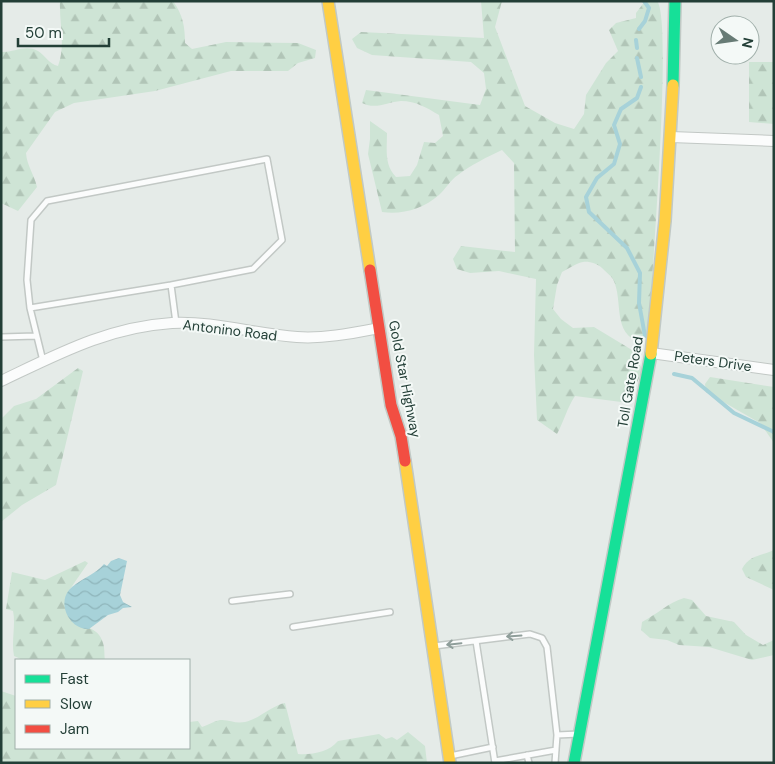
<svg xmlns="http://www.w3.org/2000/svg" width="775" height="764" font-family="'DM Sans',sans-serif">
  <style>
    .forest { fill: url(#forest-firs) }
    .water { fill: url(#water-waves) }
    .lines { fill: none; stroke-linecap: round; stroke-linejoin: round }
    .stream { stroke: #a7d2d9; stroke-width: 4 }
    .lane-casing { stroke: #c2c8c5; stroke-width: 8 }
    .street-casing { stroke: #c2c8c5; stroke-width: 12 }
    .fast-casing { stroke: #c1c9c5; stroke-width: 14 }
    .slow-casing { stroke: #c1c9c5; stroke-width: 14 }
    .jam-casing { stroke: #c1c9c5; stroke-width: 14 }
    .lane { stroke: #fbfcfc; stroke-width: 5 }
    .street { stroke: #fbfcfc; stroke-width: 10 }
    .fast { stroke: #16e098; stroke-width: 11 }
    .slow { stroke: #ffcf43; stroke-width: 11 }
    .jam { stroke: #f24e42; stroke-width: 11 }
    .oneway { stroke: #8f9e9a }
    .labels { text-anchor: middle; stroke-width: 4; stroke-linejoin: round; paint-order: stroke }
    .street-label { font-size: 14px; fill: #233f37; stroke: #f4f9f7 }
  </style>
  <defs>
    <pattern id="forest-firs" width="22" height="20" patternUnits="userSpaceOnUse" patternTransform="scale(1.25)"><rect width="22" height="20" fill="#cee4d5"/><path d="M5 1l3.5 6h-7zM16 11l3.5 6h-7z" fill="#b1c5b7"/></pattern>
    <pattern id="water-waves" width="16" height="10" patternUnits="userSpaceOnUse" patternTransform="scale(1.25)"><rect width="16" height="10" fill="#a7d2d9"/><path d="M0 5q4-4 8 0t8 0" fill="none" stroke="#8fb5bb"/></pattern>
  </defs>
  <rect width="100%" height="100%" fill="#e5ebe8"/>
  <path class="forest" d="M 60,1 L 173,1 C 183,15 185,27 185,43 L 192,49 L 226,42 L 298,43 L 316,50 L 315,58 L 298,63 L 288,71 L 231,71 L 155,91 L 74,103 L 55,112 L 26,153 C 27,166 34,174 37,187 L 18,211 L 1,203 L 1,52 C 13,53 25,44 38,51 C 46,56 49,64 58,66 C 66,44 59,24 60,1 Z
    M 481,1 L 502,1 L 495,27 L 525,106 L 555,123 L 574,129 L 584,114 L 586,95 L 606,63 L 618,51 L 609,30 L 616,23 L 636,18 L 636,13 L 645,1 L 657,1 C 673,18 651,285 649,327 L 641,343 C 611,333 624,301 613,279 C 610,275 605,271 602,268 C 598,264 589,261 583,262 C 577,263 568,269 562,272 L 557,285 L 553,309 L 561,319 L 573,328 L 594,327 L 632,350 L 642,369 C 639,382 631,391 629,403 L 575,396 C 567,408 564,421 557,434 L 537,420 L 534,355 L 536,279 L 499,271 L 470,273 L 457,269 L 453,259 L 461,246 L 515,252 L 514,163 L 502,150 C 487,157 471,165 458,175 C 450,180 446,189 439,195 C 423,209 402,215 382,212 L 368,154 L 370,139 L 370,121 L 387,133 C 387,149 384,165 396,177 L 410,176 L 417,165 L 424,142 L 435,143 L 443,136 L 439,115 C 427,108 416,101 401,101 C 387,102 376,110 362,103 L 366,90 L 480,105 L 486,89 L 484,73 L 471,62 L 372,55 L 357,48 L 352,39 L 361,32 L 484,38 Z
    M 749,62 L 774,62 L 774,124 L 749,122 Z
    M 78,368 L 83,371 L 56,485 L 22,505 L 1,522 L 1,419 L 14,406 L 36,399 Z
    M 710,377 L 774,387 L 774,443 L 760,423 L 706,392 L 705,384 Z
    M 774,550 L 774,590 L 746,577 L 742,569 C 749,555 761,556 774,550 Z
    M 85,561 L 88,563 L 68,592 L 69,616 C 80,630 98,624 103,643 C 105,649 104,655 105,660 L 23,660 L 14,656 C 11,641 16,625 13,611 L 6,609 L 12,572 L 45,580 Z
    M 684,598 L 692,600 L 706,616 L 734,622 L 746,635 L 763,645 L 774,640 L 774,655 L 752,660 L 709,647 L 679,645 L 667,640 L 650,638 L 641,630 L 642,622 C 656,615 669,602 684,598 Z
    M 1,691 L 16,696 L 16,748 L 189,748 L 189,722 L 198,721 L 202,727 C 208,725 214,721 220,720 C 231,719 237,726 251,720 C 260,717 276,704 285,703 L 298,754 C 312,755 329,752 338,741 L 379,734 L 386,739 L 392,737 L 397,740 L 408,732 L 425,746 L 427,763 L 1,763 Z"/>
  <path class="water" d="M 119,558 L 127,561 L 120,595 L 123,602 L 132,607 L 123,608 L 118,612 L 108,615 L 89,629 C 69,630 55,601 72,587 C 81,579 96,574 104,564 L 107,566 L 111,561 Z"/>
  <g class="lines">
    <path class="stream" d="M 639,29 L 645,21 L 649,8 L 644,1
      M 636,40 L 637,48
      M 637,58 L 641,77
      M 641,87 L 637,98 L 621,109 L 614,125 L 620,144 L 614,164 L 597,178 L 586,197 L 589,212 L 627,248 L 640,273 L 639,303 L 645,336
      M 674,374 L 692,378 L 734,413 L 774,432"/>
    <defs>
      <path id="lane" d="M 30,308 L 27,280 L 31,220 L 47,201 L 267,159 L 282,240 L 253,269 L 171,285
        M 1,337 L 36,336
        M 43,361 L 30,308 L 171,285 L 176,323
        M 232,601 L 290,594
        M 293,627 L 390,612
        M 476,641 L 495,763
        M 434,646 L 530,634 L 542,638 L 547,647 L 557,735
        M 527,755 L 529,763
        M 450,756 L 493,747
        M 495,761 L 556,750
        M 555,763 L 557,735 L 579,734"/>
      <path id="street" d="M 671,137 L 774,141
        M 651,353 L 774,370
        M 1,381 C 58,354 108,327 172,323 C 214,321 255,334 297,337 C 324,339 353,333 379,328"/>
      <path id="fast" d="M 673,85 L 675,1
        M 574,763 L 651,354"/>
      <path id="slow" d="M 328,1 L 370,270
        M 651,354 L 665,221 L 673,85
        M 405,461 L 450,763"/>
      <path id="jam" d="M 370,270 L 391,405 L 401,436 L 405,461"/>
    </defs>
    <use href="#lane" class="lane-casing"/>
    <use href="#street" class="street-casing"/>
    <use href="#fast" class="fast-casing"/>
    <use href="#slow" class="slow-casing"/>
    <use href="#jam" class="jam-casing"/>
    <use href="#lane" class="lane"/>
    <use href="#street" class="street"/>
    <use href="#fast" class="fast"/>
    <use href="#slow" class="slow"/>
    <use href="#jam" class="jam"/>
  </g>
  <defs><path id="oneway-shaft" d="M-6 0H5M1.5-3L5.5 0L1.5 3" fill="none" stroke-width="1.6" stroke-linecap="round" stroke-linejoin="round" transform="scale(1.25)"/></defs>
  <g class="oneway">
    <use href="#oneway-shaft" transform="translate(514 636) rotate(176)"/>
    <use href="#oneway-shaft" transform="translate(454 644) rotate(174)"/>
  </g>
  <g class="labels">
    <g class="street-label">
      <text transform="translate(230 330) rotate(7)" y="5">Antonino Road</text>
      <text transform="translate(713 361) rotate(8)" y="5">Peters Drive</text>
      <text transform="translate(405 379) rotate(79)" y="5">Gold Star Highway</text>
      <text transform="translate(630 382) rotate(-80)" y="5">Toll Gate Road</text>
    </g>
  </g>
  <rect width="775" height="764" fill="none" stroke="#233f37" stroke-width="5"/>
  <rect x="15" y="659" width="175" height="90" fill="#f4f9f7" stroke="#a0afaa"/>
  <rect x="25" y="675" width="25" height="8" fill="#16e098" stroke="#a0afaa"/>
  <text x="60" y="684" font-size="15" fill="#233f37">Fast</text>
  <rect x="25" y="700" width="25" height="8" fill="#ffcf43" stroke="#a0afaa"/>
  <text x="60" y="709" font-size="15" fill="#233f37">Slow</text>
  <rect x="25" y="725" width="25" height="8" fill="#f24e42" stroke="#a0afaa"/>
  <text x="60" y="734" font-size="15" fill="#233f37">Jam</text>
  <g transform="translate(735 40) rotate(103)"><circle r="24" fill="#f4f9f7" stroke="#a0afaa"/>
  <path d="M0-4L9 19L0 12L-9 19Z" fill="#677b75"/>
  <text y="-8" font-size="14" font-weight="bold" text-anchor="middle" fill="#233f37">N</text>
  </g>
  <path d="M18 38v8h91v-8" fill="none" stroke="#233f37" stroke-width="2.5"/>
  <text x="25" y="38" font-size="15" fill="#233f37" stroke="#f4f9f7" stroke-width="4" paint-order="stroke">50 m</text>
</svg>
